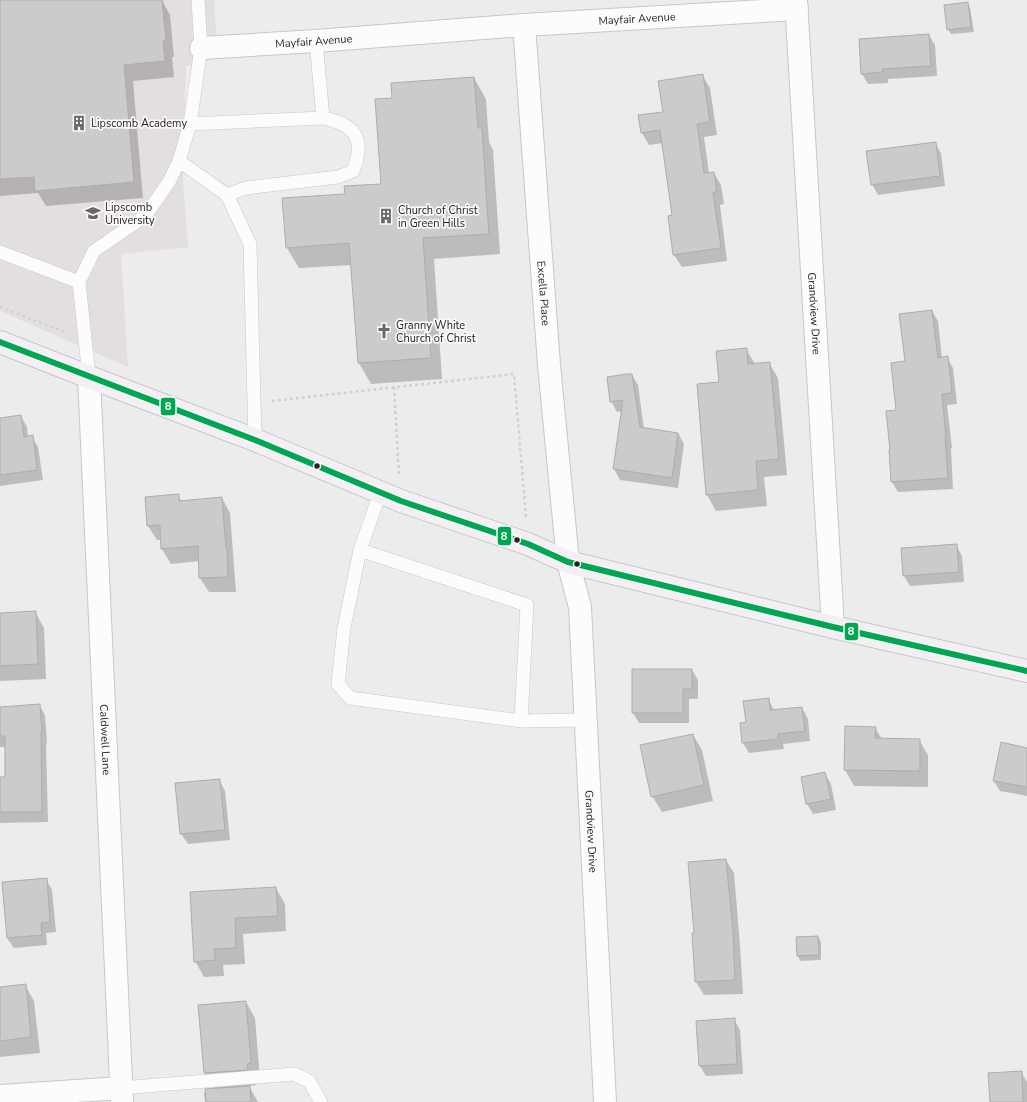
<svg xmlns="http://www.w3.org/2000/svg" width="1027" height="1102" font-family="'Nunito Sans',sans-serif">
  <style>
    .built { fill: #e3dee2 }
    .shadow { fill: #0003 }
    .building { fill: #cccbcc; stroke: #aeadae }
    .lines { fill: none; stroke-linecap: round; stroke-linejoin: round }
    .lane-casing { stroke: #c8c7c8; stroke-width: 14 }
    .street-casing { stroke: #c8c7c8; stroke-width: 24 }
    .secondary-casing { stroke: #c8c7c8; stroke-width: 24 }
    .path { stroke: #d2d1d1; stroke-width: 2.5; stroke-dasharray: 3 3; stroke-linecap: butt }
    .lane { stroke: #fcfcfc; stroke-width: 13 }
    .street { stroke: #fcfcfc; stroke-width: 22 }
    .secondary { stroke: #f3eff2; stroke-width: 22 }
    .bus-1-casing { stroke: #fbf8fa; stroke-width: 9 }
    .bus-1 { stroke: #00a651; stroke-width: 6 }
    .bus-dot { fill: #252424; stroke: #fbf8fa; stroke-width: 1.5 }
    .labels { text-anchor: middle; stroke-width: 3.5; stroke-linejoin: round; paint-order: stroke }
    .street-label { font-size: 11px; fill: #252424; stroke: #fbf8fa }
    .poi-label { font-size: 11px; fill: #252424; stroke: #fbf8fa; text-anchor: start }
    .line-badge { stroke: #fbf8fa; stroke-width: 1.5 }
    .badge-label { font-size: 11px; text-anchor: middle; font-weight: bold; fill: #fff }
  </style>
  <rect width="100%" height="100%" fill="#edeced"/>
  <path class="built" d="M 0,0 L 214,0 L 218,58 L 186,66 L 183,180 L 188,247 L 121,254 L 128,367 L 0,311 Z"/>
  <path class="shadow" d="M 0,0 L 162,0 L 170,15 L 174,57 L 172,57 L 174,77 L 133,81 L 143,198 L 46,206 L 38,193 L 0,196 Z
    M 967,3 L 970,8 L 974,32 L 951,34 L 948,29 Z
    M 929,35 L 935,45 L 937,76 L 888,79 L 888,83 L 868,84 L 862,74 Z
    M 702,75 L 710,88 L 717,135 L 704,137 L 709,173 L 714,173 L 721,185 L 724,204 L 720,205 L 727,261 L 682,267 L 674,255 L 673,216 L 663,143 L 649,145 L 642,133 Z
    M 474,78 L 486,99 L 489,142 L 493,150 L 500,254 L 434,259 L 442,379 L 371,384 L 359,363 L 352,265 L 299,268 L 287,248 L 346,195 L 382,185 Z
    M 935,143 L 941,153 L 945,186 L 878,195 L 872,184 Z
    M 932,311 L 938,321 L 942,358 L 947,358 L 953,368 L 957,404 L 947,405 L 952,448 L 951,448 L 953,489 L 898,492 L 892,482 L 890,451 L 906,362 Z
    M 746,349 L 755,364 L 769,363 L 778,378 L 787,475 L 764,477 L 767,506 L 716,511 L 707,495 L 720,383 Z
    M 632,375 L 638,385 L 644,429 L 678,433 L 684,444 L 678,488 L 620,480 L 614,469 L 623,411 L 617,412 L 611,401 Z
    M 21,416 L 27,427 L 28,437 L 32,437 L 38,447 L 43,480 L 0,486 L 0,419 Z
    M 178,495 L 182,502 L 222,498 L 230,513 L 236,592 L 209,592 L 200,578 L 200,561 L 171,564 L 162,549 L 162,540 L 157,540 L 148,526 Z
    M 956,545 L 962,556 L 964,582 L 910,586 L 904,576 Z
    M 35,612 L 44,628 L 46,679 L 0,681 L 0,614 Z
    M 692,670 L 698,680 L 698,699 L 689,699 L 689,723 L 639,723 L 633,713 Z
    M 768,699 L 774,710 L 802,708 L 808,719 L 810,741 L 783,744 L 784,749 L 749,753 L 743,743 Z
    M 39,705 L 45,715 L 47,743 L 46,744 L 48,822 L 0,823 L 0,778 L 6,778 L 6,747 L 0,747 L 0,708 Z
    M 846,727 L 875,728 L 882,739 L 919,740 L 928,755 L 928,787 L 854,786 L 845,770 Z
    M 693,735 L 702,750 L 713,801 L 662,812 L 652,796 Z
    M 1027,749 L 1027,796 L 1000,791 L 994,781 Z
    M 825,774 L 831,784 L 836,810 L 813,814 L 807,804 Z
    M 219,780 L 225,791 L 230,840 L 188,844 L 181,834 L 177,784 Z
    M 726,860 L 734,873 L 740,945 L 743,994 L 704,995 L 696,982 L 695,934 Z
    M 46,879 L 52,890 L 56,932 L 46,933 L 47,945 L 14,948 L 7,938 Z
    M 276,888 L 285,904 L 286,931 L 243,934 L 245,964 L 223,965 L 224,976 L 204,977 L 195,961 L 191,893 Z
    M 818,937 L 821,942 L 821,960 L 800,961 L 798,956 Z
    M 25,985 L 34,1001 L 40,1053 L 0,1057 L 0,988 Z
    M 246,1002 L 255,1018 L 260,1079 L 256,1079 L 256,1085 L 249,1086 L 258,1102 L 205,1102 L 204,1093 L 214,1089 L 205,1073 L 199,1006 Z
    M 734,1019 L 740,1030 L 743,1074 L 706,1076 L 700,1066 Z
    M 1021,1072 L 1027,1082 L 1027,1102 L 991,1102 Z"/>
  <path class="building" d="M 0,0 L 162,0 L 166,41 L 163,41 L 165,61 L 124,65 L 134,182 L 35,191 L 34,177 L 0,179 Z
    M 968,2 L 971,27 L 947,30 L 944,5 Z
    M 929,34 L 931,66 L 882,69 L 883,72 L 861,74 L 859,39 Z
    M 703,74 L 710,122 L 697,124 L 704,173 L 714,172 L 717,192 L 713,192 L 721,248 L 673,255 L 668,216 L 672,215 L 660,130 L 641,133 L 638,115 L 663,112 L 658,81 Z
    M 474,77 L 478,128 L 482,128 L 489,234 L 423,238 L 431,358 L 358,363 L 349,243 L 286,248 L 282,198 L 345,194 L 344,186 L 381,184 L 375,99 L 392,98 L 391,83 Z
    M 936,142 L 940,176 L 871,185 L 866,151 Z
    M 932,310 L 938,358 L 948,356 L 952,393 L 942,394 L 946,438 L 945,438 L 948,478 L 891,482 L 889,450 L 890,450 L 886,411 L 896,410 L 891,363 L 905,361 L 899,314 Z
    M 747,348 L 748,364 L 770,362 L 779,459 L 756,461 L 758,490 L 706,495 L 697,384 L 719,382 L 716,351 Z
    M 627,374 L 632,374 L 640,427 L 678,433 L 672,478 L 613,469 L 623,400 L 610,402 L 607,377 Z
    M 21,415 L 24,437 L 33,435 L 37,470 L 0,475 L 0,418 Z
    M 179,494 L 179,501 L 222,497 L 226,549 L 227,549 L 228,577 L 199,578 L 198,546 L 161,549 L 160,525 L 147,526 L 145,497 Z
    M 957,544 L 959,572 L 903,576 L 901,548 Z
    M 36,611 L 38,664 L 0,666 L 0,613 Z
    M 632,669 L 692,669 L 692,689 L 683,689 L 683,713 L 632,713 Z
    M 769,698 L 770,710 L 802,707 L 805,731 L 778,734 L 778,739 L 742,743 L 740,723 L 746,722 L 743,701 Z
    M 40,704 L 42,733 L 41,733 L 42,812 L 0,812 L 0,777 L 5,777 L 5,736 L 0,736 L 0,707 Z
    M 845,726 L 876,727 L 875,738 L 920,739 L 920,771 L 844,770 Z
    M 693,734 L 704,785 L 651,797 L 640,745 Z
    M 1001,742 L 1027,748 L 1027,787 L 993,781 Z
    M 825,772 L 831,799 L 806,804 L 801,777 Z
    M 220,779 L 225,830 L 180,834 L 175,783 Z
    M 726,859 L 733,931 L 735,980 L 695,982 L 692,933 L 694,933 L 688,862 Z
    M 47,878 L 50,922 L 41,923 L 42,935 L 7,938 L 2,882 Z
    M 276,887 L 278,916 L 235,918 L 236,948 L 214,949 L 215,960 L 194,962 L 190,892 Z
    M 818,936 L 819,955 L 797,956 L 796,937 Z
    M 26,984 L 31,1037 L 0,1041 L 0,987 Z
    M 246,1001 L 251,1063 L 247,1064 L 248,1070 L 204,1073 L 198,1005 Z
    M 735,1018 L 737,1064 L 699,1066 L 696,1021 Z
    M 1022,1071 L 1023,1102 L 990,1102 L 988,1073 Z
    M 250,1086 L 251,1102 L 206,1102 L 205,1089 Z"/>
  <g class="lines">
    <defs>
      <path id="lane" d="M 190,124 L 323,118 L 316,41
        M 179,161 L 227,195 L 250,244 L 255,440
        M 227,195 L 246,188 L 338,177 L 353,171 C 366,139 355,124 323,118
        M 0,252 L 79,282
        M 89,377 L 79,282 L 94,251 L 145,216 L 169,182 L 179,161 L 190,124 L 201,48 L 198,0
        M 380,493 L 360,550 L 344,628 L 338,684 L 350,698 L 521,721
        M 360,550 L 527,605 L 521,721 L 586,720
        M 121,1088 L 294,1074 L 309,1081 L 321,1102"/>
      <g id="street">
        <path id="s1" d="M 796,0 L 833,627"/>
        <path id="s2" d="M 524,25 L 549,365 L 568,562 L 580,607 L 605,1102"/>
        <path id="s3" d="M 201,48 L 316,41 L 524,25 L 797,9"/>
        <path id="s4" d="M 89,377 L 122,1102"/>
        <path d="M 0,1096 L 121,1088"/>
      </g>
      <path id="secondary" d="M 0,342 L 89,377 L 255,440 L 401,501 L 528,544 L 568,562 L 833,627 L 1027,671"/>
    </defs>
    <use href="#lane" class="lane-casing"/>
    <use href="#street" class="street-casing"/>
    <use href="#secondary" class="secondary-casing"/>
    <path class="path" d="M 0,307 L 67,333
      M 394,387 L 399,475
      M 272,401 L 514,374 L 526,518"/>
    <use href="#lane" class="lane"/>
    <use href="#street" class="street"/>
    <use href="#secondary" class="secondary"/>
    <defs>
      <path id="bus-1" d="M 0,342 L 255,440 L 401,501 L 528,544 L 568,562 L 833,627 L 1027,671"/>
    </defs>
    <use href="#bus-1" class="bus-1-casing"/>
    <use href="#bus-1" class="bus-1"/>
  </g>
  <defs>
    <symbol id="building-bare" viewBox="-9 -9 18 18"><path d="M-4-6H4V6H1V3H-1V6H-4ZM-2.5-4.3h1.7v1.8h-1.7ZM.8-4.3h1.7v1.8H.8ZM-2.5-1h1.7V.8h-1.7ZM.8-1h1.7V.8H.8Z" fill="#6b6a6a" stroke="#fbf8fa" stroke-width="2.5" paint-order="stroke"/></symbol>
    <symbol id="university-bare" viewBox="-9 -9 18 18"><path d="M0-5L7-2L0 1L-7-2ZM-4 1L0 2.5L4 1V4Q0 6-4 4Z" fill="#6b6a6a" stroke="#fbf8fa" stroke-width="2.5" paint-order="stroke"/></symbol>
    <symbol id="church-bare" viewBox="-9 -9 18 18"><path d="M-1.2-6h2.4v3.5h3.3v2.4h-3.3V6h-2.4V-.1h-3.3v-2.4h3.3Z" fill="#6b6a6a" stroke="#fbf8fa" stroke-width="2.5" paint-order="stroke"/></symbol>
  </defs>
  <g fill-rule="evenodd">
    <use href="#building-bare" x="68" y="112" width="22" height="22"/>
    <use href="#university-bare" x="82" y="202" width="22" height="22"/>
    <use href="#building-bare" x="375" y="205" width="22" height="22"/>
    <use href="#church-bare" x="373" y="320" width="22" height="22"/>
  </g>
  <g class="bus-dot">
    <circle cx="317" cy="466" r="3.5"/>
    <circle cx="517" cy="540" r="3.5"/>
    <circle cx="577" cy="564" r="3.5"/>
  </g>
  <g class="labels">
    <g class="street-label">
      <text dy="4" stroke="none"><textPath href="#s3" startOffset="437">Mayfair Avenue</textPath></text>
      <text dy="4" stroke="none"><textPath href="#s3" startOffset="113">Mayfair Avenue</textPath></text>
      <text dy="4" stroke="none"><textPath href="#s2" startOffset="269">Excella Place</textPath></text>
      <text dy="4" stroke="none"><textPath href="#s1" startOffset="314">Grandview Drive</textPath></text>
      <text dy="4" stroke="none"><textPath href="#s4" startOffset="363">Caldwell Lane</textPath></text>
      <text dy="4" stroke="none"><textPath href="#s2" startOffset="810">Grandview Drive</textPath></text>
    </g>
    <g class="poi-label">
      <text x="91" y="127">Lipscomb Academy</text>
      <text x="105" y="211">Lipscomb<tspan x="105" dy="13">University</tspan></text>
      <text x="398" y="214">Church of Christ<tspan x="398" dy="13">in Green Hills</tspan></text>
      <text x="396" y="329">Granny White<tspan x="396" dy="13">Church of Christ</tspan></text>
    </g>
  </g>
  <g class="line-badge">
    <rect x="160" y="397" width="16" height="19" rx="4" fill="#00a651"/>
    <rect x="497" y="526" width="15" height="20" rx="4" fill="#00a651"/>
    <rect x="844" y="622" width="15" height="19" rx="4" fill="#00a651"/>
  </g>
  <g class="badge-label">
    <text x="168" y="410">8</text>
    <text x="504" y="540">8</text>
    <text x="851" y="635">8</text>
  </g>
</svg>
